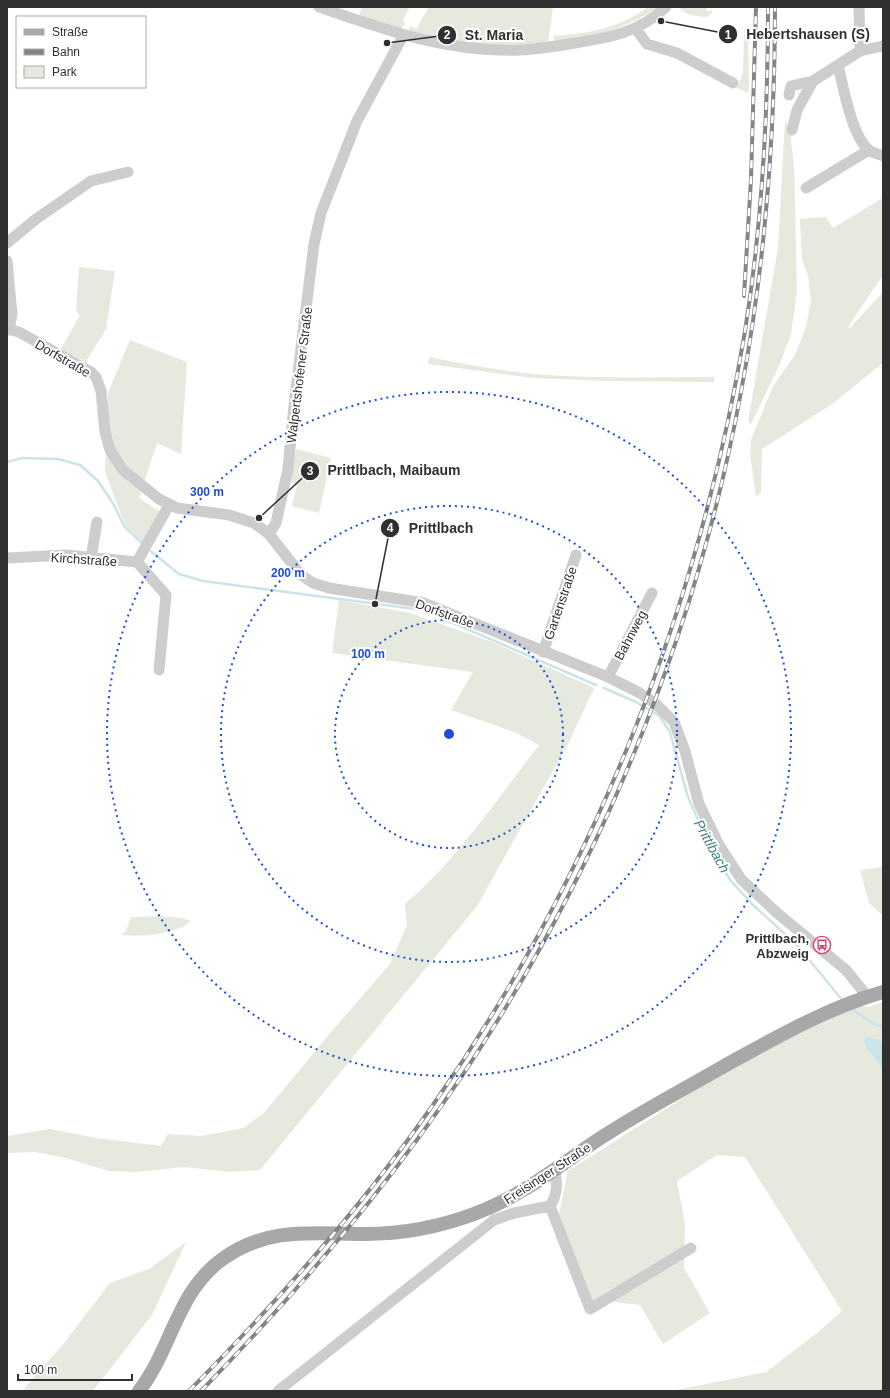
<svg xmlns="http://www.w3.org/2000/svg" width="890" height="1398" font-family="Arial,sans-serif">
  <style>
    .green { fill: #e6e9dd }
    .water { fill: #cbe4e8 }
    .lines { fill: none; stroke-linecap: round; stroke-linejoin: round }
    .stream { stroke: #cbe4e8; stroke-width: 2.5 }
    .minor { stroke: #cdcdcd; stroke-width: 11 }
    .major { stroke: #a8a8a8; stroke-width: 14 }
    .rail-casing { stroke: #858585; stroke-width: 4 }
    .rail { stroke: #fff; stroke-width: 2.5; stroke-dasharray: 8; stroke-linecap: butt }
    .ring { fill: none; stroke: #1d4ed8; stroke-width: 2; stroke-dasharray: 2 4 }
    .labels { text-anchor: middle; stroke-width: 4; stroke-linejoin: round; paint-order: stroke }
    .street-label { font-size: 13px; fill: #303030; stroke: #fff }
    .poi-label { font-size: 13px; font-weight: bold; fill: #303030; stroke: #fff; text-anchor: end }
    .water-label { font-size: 14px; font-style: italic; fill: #417e86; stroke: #fff }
    .centre { fill: #1d4ed8; stroke: #fff; stroke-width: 2 }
    .ring-label { font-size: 12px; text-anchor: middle; font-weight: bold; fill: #1d4ed8; stroke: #fff; stroke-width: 4; stroke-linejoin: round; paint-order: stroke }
    .leader { fill: none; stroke: #303030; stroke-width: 1.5 }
    .callout-dot { fill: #303030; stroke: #fff; stroke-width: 1.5 }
    .mark-label { font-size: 12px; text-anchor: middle; font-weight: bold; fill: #fff }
    .callout-label { font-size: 14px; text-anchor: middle; font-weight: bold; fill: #303030; stroke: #fff; stroke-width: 4; stroke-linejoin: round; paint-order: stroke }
  </style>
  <rect width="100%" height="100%" fill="#fff"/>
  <path class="green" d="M 362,7 L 410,7 L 403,19 L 405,24 L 399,30 L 359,16 Z
    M 429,7 L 553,7 L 548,43 L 521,46 L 471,44 L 409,31 L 410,26 L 416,29 Z
    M 648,7 L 658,7 C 623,31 596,35 555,42 L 553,36 C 587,34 620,28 648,7 Z
    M 679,7 L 707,7 L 707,12 L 712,10 L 712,13 L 707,17 C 697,16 685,16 679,7 Z
    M 748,33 L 749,85 L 748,93 L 737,88 L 743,73 L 744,35 Z
    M 785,120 L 790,130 L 794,167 L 797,291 L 791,334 L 779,366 L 751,424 L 748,421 L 778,248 Z
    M 881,199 L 883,200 L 883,275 L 848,327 L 850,328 L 883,292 L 883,363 L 832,404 L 762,449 L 761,492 L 756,497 L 750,454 L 751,440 L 773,386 L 795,355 L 806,327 L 811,299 L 808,276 L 802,260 L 800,219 L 826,217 L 833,228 Z
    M 79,267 L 115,271 L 106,329 L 86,362 L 61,349 L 80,315 L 76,312 Z
    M 130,340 L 187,362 L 181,454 L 157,443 L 139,498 L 160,512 L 144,543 L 125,525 L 105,472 L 108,393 Z
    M 429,357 C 464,364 499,371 534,374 C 594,379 654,377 714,377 L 714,382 L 607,381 L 533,378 L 428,364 Z
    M 296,449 L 331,458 L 319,513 L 292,506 L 297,485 L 291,483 Z
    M 339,600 L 410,613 L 492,642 L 594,688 L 569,742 L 477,906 L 260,1170 L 230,1172 L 184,1167 L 137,1172 L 109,1171 L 66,1158 L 35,1152 L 7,1153 L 7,1136 L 50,1129 L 96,1138 L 161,1146 L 168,1134 L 201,1136 L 243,1128 L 264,1113 L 326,1038 L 390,964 L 407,925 L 405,904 C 458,859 496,800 539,745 L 514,732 L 451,710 L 473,672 L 332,653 Z
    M 883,867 L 883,916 L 869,903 L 860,870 Z
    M 161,916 L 182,918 L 191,921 C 175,935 141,937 121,935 L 126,931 L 131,917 Z
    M 883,1002 L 883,1041 L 867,1037 L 869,1051 L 883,1069 L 883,1389 L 880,1391 L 671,1391 L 766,1372 L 817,1333 L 842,1311 L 745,1157 L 717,1155 L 677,1181 L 685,1225 L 684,1268 L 710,1313 L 663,1344 L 640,1305 L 605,1301 L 596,1311 L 555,1233 L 568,1171 L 735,1065 L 780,1041 L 859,1005 L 868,1007 Z
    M 186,1242 L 152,1315 L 93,1391 L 22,1391 L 64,1343 L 110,1283 L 149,1269 Z"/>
  <path class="water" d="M 867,1037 L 883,1041 L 883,1069 L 869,1051 L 864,1042 Z"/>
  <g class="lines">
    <path class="stream" d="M 7,462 L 22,458 L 58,459 L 80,465 L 98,481 L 114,505 L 124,526 L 143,544
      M 148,549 L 179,574 L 203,581 L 423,610 L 596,685
      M 604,688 L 636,702 L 658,715 L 662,720 L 670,732 L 673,743 L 688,797 L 713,854 L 731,881 L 752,904 L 797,945 L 843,1001
      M 850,1008 L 872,1023 L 883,1027"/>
    <path class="minor" d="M 319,7 C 385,30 450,53 521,50 C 539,49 557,46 575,43 C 612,37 638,33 666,7
      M 859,7 L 860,51
      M 636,29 L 647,44 L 677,53 L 733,83
      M 838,65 C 843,86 852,137 869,150 C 873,153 878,154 883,156
      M 789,95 L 791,86 L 813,81
      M 792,130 L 797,110 L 813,81 L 860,51 L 883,46
      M 806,188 L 869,150
      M 7,243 L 36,219 L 91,181 L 128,172
      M 7,261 L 12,314 L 9,330
      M 7,329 L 19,332 L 91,372 L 96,377 L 101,391 L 105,432 L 110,450 L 123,470 L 159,499 L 177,508 L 229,515 L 254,523 L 269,534 L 301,575 L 313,583 L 329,588 L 424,603 L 608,677 L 640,693 L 656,704 L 674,722 L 685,751 L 699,804 L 719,845 L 741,879 L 776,912 L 846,970 L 867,996
      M 269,534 L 276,523 L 288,469 L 294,405 L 314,244 L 321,213 L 357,121 L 403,36
      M 7,558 L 66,555 L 137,562 L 169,505
      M 91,558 L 97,522
      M 137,562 L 166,595 L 159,670
      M 543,652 L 576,555
      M 608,677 L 652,593
      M 555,1169 C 557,1184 558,1194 550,1206 L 590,1309 L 691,1248
      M 278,1391 L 494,1220 L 514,1213 L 550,1206"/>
    <path class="major" d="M 139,1391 C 172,1349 177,1290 224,1258 C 269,1226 314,1234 365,1234 C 403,1234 439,1227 474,1214 C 520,1197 556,1168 596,1141 C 638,1113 683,1090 726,1065 C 777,1037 827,1008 883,992"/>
    <defs>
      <path id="rail" d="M 744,296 L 751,179 L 756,7
        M 189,1391 C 278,1301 363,1206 435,1102 C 595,872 699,608 745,331 C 762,225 768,115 768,7
        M 201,1391 C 280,1310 355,1225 422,1133 C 581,915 692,657 741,392 C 765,265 775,136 775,7"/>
    </defs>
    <use href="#rail" class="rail-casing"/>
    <use href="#rail" class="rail"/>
  </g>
  <g class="ring">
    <circle cx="449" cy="734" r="114"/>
    <circle cx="449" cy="734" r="228"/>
    <circle cx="449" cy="734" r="342"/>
  </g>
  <defs>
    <symbol id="bus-ring" viewBox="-11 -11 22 22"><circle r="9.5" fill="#fff" stroke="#d64376" stroke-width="1.5"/><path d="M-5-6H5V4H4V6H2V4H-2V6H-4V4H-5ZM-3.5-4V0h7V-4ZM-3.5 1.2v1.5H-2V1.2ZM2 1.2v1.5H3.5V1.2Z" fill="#d64376"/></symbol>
  </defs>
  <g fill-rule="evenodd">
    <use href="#bus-ring" x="812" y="935" width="20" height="20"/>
  </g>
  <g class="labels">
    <g class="street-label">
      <text transform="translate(63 358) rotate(30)" y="5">Dorfstraße</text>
      <text transform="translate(299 375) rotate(-83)" y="5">Walpertshofener Straße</text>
      <text transform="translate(84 559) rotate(4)" y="5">Kirchstraße</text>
      <text transform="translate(560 603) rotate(-71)" y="5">Gartenstraße</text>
      <text transform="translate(445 613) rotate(20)" y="5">Dorfstraße</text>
      <text transform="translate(630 635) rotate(-62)" y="5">Bahnweg</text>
      <text transform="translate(547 1173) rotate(-33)" y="5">Freisinger Straße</text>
    </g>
    <g class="poi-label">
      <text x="809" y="943">Prittlbach,<tspan x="809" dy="15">Abzweig</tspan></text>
    </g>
    <g class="water-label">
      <text transform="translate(712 846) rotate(61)" y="5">Prittlbach</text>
    </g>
  </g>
  <circle cx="449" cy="734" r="6" class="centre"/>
  <g class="ring-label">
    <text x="207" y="496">300 m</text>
    <text x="288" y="577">200 m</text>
    <text x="368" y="658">100 m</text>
  </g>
  <path class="leader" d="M661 21L728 34M387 43L447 35M259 518L310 471M375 604L390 528"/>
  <g class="callout-dot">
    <circle cx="661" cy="21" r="4"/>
    <circle cx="387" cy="43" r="4"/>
    <circle cx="259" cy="518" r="4"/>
    <circle cx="375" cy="604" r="4"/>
    <circle cx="728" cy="34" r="10"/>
    <circle cx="447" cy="35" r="10"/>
    <circle cx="310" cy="471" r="10"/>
    <circle cx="390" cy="528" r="10"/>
  </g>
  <g class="mark-label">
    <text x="728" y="39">1</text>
    <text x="447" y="39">2</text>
    <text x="310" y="475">3</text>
    <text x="390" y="532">4</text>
  </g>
  <g class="callout-label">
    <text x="808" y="39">Hebertshausen (S)</text>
    <text x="494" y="40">St. Maria</text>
    <text x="394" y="475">Prittlbach, Maibaum</text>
    <text x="441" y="533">Prittlbach</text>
  </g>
  <rect width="890" height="1398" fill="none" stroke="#303030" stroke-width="16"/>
  <rect x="16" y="16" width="130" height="72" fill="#ffffff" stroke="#acacac"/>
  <rect x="24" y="29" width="20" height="6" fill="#a8a8a8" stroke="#acacac"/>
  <text x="52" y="36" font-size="12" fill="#303030">Straße</text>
  <rect x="24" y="49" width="20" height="6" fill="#858585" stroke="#acacac"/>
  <text x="52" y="56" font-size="12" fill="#303030">Bahn</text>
  <rect x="24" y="66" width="20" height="12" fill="#e6e9dd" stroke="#acacac"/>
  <text x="52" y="76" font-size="12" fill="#303030">Park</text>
  <path d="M18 1374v6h114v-6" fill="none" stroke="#303030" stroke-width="2"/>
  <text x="24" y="1374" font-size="12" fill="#303030" stroke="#ffffff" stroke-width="3" paint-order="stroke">100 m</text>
</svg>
